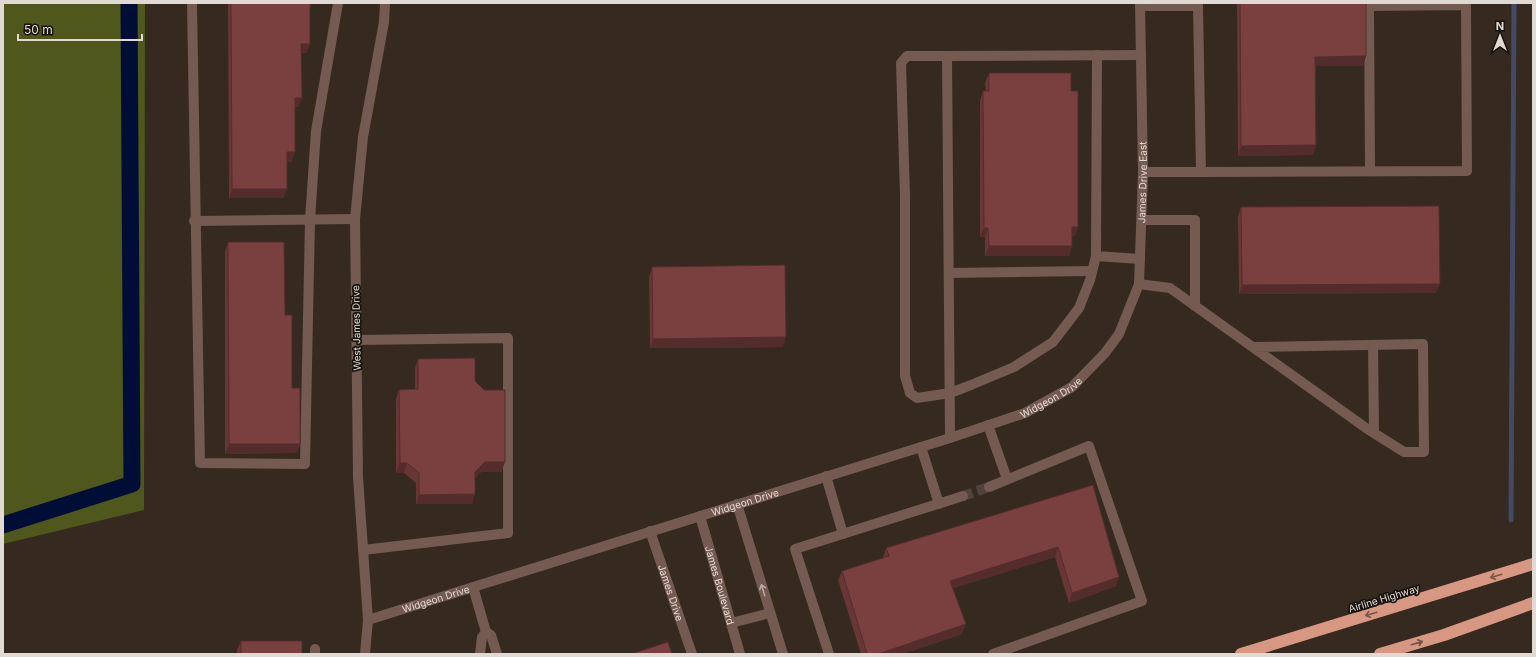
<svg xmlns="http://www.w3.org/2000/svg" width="1536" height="657" font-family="Inter,sans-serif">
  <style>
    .green { fill: #4f571c }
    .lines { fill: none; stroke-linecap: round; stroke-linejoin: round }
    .stream { stroke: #444a65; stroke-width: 5 }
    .canal { stroke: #000d36; stroke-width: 17 }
    .minor-tunnel { stroke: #4f433b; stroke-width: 10; stroke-dasharray: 10 5; stroke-linecap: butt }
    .minor { stroke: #745a51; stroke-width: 10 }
    .highway { stroke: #d79782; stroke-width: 12 }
    .wall { fill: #693636 }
    .shaded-wall { fill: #552c2c }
    .building { fill: #7a3f3f; stroke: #552c2c }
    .oneway { stroke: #785548 }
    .oneway2 { stroke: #b5a69f }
    .labels { text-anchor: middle; stroke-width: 3.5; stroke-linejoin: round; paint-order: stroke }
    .street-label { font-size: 10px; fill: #e1d9d3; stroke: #18130f }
  </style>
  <rect width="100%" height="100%" fill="#352920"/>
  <path class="green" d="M 3,3 L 145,3 L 144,510 L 3,544 Z"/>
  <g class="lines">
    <path class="stream" d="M 1511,520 L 1514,3"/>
    <path class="canal" d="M 3,525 L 132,484 L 129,3"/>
    <path class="minor-tunnel" d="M 963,496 L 989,487"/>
    <g class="minor">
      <path d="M 192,3 L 200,463 L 305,464 L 310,220 L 316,131 L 338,3"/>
      <path d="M 1140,6 L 1198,6 L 1201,172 L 1143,172"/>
      <path d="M 1097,55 L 1096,256 L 1140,259"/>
      <path d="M 947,56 L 907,56 L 901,63 L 905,196 L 905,376 L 910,393 L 917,398 L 950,393 L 971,385 L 1014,367 L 1053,342 L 1079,308 L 1090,280 L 1096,256"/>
      <path d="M 1201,172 L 1467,171 L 1466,5 L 1369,6 L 1370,171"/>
      <path d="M 1142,220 L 1195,220 L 1195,306"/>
      <path d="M 194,221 L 355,219"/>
      <path d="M 949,273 L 1092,271"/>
      <path d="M 1139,284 L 1170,288 L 1366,428 L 1404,452 L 1424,452 L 1423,344 L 1253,347"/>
      <path d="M 357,340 L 508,338 L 508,533 L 363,550"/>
      <path d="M 1373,345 L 1374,433"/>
      <path d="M 988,425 L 1007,479"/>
      <path d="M 950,438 L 947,56 L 1141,55"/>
      <path d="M 921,447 L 939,504"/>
      <path d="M 826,476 L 843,534"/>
      <path d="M 989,487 L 1089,446 L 1142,601 L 993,654"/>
      <path d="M 737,504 L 783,654"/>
      <path id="s1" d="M 700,516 L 740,654"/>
      <path id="s2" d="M 650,531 L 692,654"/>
      <path d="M 473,587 L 486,632"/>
      <path id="s3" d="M 368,620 L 950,438 L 1025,413 L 1072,387 L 1105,353 L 1119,334 L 1139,284 L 1143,172 L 1140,3"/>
      <path d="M 731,623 L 770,613"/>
      <path d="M 315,649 L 315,654"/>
      <path d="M 365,654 L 368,620 L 358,477 L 355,219 L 363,137 L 384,22 L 385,3"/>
      <path d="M 480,654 L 482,637 L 486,632 L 491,635 L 497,654"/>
      <path d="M 829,654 L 795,549 L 963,496"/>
    </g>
    <path class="highway" d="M 1241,654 L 1533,564
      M 1380,654 L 1444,635 L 1533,603"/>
  </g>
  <path class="wall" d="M 228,3 L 310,3 L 310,44 L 306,53 L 301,53 L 302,98 L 298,107 L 295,107 L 295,152 L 291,162 L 287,162 L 284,198 L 229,198 Z
    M 1237,3 L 1366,3 L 1366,56 L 1363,66 L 1316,66 L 1313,155 L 1238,156 Z
    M 989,73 L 1071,91 L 1075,236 L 1072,236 L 1072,246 L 1069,256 L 985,256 L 985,237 L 980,237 L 980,101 L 983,91 L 986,91 L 985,83 Z
    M 1241,207 L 1436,293 L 1239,294 L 1238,217 Z
    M 228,242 L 285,315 L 292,388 L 300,444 L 296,453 L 225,454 L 225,252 Z
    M 652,267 L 783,347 L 650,348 L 649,277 Z
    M 418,359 L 475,381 L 505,462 L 501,472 L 481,472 L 475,478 L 472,504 L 416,504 L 416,483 L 404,473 L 396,473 L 396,399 L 399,390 L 415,389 L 415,368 Z
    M 1093,485 L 1116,586 L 1069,603 L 1055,557 L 953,588 L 962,634 L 902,654 L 861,654 L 838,580 L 842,571 L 883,558 L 886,548 Z
    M 241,641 L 302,654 L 237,654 L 237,650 Z"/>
  <path class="shaded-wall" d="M 301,44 L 310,44 L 306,53 L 298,53 Z
    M 1366,56 L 1363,66 L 1312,66 L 1315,57 Z
    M 295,98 L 302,98 L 298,107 L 291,107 Z
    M 1316,145 L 1313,155 L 1238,156 L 1241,146 Z
    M 287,152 L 295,152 L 291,162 L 284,162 Z
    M 232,189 L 287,189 L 284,198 L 229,198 Z
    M 1072,227 L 1078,227 L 1075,236 L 1068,236 Z
    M 984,228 L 988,228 L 985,237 L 980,237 Z
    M 989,246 L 1072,246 L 1069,256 L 985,256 Z
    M 1440,284 L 1436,293 L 1239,294 L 1242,285 Z
    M 786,337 L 783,347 L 650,348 L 653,339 Z
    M 229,444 L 300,444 L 296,453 L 225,454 Z
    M 485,462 L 505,462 L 501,472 L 481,472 L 471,482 L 475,472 Z
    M 400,463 L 407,463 L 404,473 L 396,473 Z
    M 475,494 L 472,504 L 416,504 L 419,495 Z
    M 1058,547 L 1055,557 L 947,590 L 950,581 Z
    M 1119,577 L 1116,586 L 1069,603 L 1072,593 Z
    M 966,624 L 962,634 L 902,654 L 878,654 Z"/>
  <path class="building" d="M 231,3 L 310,3 L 310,44 L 301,44 L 302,98 L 295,98 L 295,152 L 287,152 L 287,189 L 232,189 Z
    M 1240,3 L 1366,3 L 1366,56 L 1315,57 L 1316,145 L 1241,146 Z
    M 989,73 L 1071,73 L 1071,91 L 1078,91 L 1078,227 L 1072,227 L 1072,246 L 989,246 L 988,228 L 984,228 L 983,91 L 989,91 Z
    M 1439,206 L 1440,284 L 1242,285 L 1241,207 Z
    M 228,242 L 284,242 L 285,315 L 292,315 L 292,388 L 300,388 L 300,444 L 229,444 Z
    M 785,265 L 786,337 L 653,339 L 652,267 Z
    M 475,358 L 475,381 L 484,390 L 505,390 L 505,462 L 485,462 L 475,472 L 475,494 L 419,495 L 419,473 L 407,463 L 400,463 L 399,390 L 418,389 L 418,359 Z
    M 1093,485 L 1119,577 L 1072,593 L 1058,547 L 950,581 L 966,624 L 878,654 L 867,654 L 842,571 L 889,556 L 886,548 Z
    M 241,641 L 302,641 L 302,654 L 241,654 Z
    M 668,642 L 672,654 L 631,654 Z"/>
  <defs><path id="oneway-shaft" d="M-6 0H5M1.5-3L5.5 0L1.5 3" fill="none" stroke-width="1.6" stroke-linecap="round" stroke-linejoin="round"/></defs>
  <g class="oneway">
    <use href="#oneway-shaft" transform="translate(1496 576) rotate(163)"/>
    <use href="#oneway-shaft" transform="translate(1371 614) rotate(163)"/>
    <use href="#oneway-shaft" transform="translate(1417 643) rotate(-16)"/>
  </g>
  <use class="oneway2" href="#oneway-shaft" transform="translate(763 590) rotate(-107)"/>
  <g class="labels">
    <g class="street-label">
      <text dy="4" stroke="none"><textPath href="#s3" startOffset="969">James Drive East</textPath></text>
      <text transform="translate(356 328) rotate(-91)" y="4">West James Drive</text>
      <text dy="4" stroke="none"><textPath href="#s3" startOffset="719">Widgeon Drive</textPath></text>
      <text dy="4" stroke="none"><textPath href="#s3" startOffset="395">Widgeon Drive</textPath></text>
      <text dy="4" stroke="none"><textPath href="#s1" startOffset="72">James Boulevard</textPath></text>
      <text dy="4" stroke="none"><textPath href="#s2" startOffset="65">James Drive</textPath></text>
      <text transform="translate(1384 598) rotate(-17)" y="4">Airline Highway</text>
      <text dy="4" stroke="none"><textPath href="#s3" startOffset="71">Widgeon Drive</textPath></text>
    </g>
  </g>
  <rect width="1536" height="657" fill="none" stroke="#e1d9d3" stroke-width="8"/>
  <g transform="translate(1500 36)" stroke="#18130f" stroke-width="3" paint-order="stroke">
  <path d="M0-3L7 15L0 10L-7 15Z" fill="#e1d9d3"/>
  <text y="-6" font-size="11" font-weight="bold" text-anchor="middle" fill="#e1d9d3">N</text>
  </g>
  <path d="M18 34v6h124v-6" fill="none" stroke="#e1d9d3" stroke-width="2"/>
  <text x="24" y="34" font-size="12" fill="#e1d9d3" stroke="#18130f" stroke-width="3" paint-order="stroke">50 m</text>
</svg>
